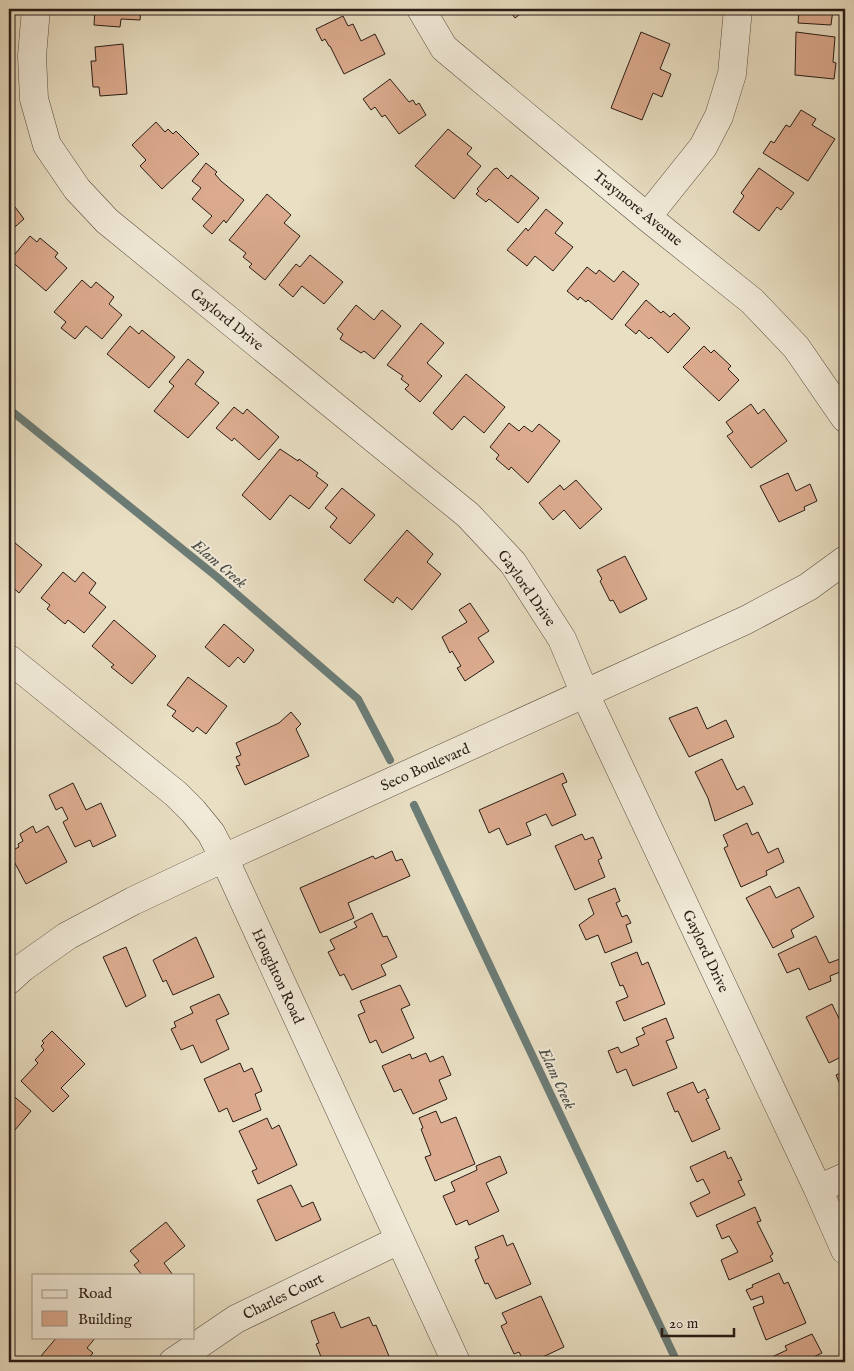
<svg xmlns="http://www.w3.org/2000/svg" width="854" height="1371" font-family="'IM FELL English',serif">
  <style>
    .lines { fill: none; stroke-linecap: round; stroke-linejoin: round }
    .stream { stroke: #6b7c77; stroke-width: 8 }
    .building { fill: #dcab8f; stroke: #291c16 }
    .minor-casing { stroke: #594d41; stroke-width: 29 }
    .minor { stroke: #f1ead8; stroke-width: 28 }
    .labels { text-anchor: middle; stroke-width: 4; stroke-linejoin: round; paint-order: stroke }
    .street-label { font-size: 15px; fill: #291c16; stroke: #f1ead8 }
    .water-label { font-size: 16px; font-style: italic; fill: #4a4c46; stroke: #f1ead8 }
  </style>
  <rect width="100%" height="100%" fill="#e9dfc3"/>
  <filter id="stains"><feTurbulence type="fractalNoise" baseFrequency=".004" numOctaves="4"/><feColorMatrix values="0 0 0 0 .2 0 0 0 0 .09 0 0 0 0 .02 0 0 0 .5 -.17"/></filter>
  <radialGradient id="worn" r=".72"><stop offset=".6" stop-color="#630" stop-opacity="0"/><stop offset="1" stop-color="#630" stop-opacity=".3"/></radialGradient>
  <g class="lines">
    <path class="stream" d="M 9,409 L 217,577 L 358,699 L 390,760
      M 414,805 L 677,1362"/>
  </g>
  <path class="building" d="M 95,9 L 141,9 L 140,20 L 121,19 L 120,27 L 94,25 Z
    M 508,9 L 527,9 L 515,18 Z
    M 792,9 L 833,9 L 831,25 L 798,23 L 799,10 Z
    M 343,16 L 348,26 L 353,24 L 361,41 L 375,34 L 385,54 L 344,74 L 330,46 L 329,46 L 325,39 L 322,41 L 316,29 Z
    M 641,32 L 670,44 L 660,69 L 671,74 L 662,97 L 653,93 L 642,120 L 611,108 Z
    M 796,32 L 835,37 L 833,62 L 836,63 L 834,79 L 795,75 Z
    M 123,44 L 127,94 L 100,96 L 99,87 L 93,87 L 91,61 L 96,61 L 95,47 Z
    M 390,79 L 409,102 L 413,100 L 416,105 L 419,103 L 426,115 L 399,134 L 385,115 L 382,117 L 375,107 L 371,110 L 363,99 Z
    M 801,110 L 816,119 L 812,125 L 835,139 L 808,181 L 763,153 L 771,141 L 774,143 L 786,125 L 790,127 Z
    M 156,122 L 165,132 L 168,129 L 173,134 L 176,131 L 199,154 L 162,189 L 140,166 L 146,160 L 132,145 Z
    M 448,129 L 472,148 L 467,154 L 481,166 L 454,199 L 415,166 Z
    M 206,163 L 217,172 L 215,174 L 221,181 L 244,200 L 226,223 L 224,220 L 212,234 L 203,226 L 212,216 L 192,199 L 201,188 L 192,181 Z
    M 497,168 L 508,179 L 511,175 L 539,198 L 518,223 L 489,199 L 486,202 L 476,194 L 479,191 L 477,189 L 494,169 Z
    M 759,168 L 794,193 L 781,210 L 777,207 L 759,231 L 733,212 L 744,196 L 741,193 Z
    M 267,194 L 291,215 L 284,223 L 300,236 L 265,280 L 249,267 L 252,264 L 243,257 L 246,253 L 229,240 Z
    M 9,199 L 24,219 L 9,232 Z
    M 546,209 L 563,223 L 555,233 L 573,247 L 553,271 L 535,256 L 527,266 L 507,250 L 526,228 L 528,231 Z
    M 30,236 L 37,242 L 40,238 L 58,253 L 55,257 L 67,268 L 46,291 L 10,260 Z
    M 310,255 L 343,282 L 324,304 L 302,286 L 293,297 L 279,285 L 296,264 L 300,267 Z
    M 587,267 L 596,274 L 599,270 L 614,282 L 623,271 L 639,284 L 612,320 L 588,300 L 586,302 L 580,297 L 578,300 L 567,291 Z
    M 82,280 L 91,288 L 96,282 L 114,297 L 109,304 L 122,315 L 102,339 L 86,326 L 75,339 L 61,328 L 66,322 L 54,312 Z
    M 646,300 L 661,313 L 663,311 L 670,317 L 674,313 L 690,328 L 668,353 L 651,337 L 649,339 L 639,330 L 636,334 L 625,325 Z
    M 356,305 L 374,320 L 382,310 L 401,326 L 374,359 L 364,351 L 361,353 L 340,339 L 343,334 L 337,329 Z
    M 421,323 L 444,343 L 427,363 L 442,376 L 420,402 L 405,389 L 409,385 L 401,379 L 403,376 L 387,365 Z
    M 130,326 L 139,334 L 142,330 L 175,357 L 149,388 L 107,354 Z
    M 704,346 L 711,353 L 714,350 L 731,366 L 728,369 L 739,380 L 719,401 L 683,367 Z
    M 188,359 L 204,372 L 195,384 L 219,403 L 188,438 L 154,411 L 174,386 L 169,382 Z
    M 466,374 L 505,407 L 484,433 L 464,416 L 452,430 L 433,413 Z
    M 751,404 L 758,414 L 764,409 L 787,441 L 751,468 L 727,436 L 733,432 L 726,422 Z
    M 234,407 L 243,414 L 247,409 L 279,437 L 259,460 L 234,438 L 232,441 L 216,428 Z
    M 509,423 L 519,431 L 524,426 L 532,432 L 539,424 L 560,441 L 528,483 L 511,467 L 509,470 L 496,459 L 499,455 L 490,447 Z
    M 280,449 L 298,461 L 299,459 L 318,473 L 316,476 L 328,485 L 309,509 L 290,495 L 270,520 L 242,495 Z
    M 788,473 L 796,491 L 810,484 L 817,501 L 804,507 L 805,510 L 779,522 L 760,486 Z
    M 576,480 L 602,509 L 580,529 L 564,510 L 553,520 L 539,503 L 560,485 L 564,490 Z
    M 342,488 L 375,515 L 350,544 L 330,527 L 337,518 L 325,508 Z
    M 407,530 L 433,554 L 427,562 L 441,574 L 412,610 L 397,597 L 393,603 L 364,580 Z
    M 9,538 L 42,565 L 19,593 L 9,584 Z
    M 625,556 L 647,599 L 620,613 L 613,600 L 610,601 L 600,581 L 602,579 L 597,570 Z
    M 63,572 L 75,582 L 83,572 L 96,583 L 89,593 L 106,607 L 84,633 L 68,620 L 65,624 L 47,609 L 50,605 L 41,598 Z
    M 470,603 L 489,631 L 478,638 L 494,662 L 465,681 L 457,668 L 461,666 L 452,651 L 450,653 L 442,637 L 467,622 L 459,610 Z
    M 114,620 L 156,656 L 132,684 L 111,667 L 114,665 L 92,646 Z
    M 224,624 L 254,650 L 244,663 L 238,657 L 229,667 L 205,647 Z
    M 188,677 L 227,706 L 206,734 L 197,727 L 193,732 L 172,716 L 176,711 L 167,705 Z
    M 697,707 L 707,729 L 726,720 L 734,737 L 689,757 L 669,718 Z
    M 291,712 L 301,724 L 296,729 L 309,756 L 245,785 L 236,766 L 240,765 L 236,757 L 241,755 L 236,743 L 279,723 Z
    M 722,759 L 737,790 L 744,786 L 753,804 L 715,821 L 708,798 L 695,772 Z
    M 563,773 L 567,782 L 562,784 L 576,815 L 552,826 L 546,814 L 526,823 L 531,835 L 507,845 L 499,828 L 489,833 L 479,810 Z
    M 73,783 L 86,810 L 101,803 L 116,836 L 93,847 L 90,840 L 75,847 L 63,822 L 68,819 L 62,807 L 56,810 L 49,795 Z
    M 747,823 L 752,835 L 758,832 L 768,853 L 778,848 L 784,862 L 766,871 L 767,875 L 741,887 L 724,848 L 728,846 L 723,835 Z
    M 33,826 L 36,833 L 48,826 L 67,862 L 26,884 L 9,852 L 19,847 L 18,844 L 23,841 L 20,834 Z
    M 582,834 L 585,840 L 593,837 L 602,858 L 598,860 L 605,877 L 575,890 L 555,846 Z
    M 392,851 L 396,861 L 402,859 L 410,876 L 348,903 L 354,918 L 320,933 L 300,888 L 373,856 L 375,859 Z
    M 770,886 L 776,898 L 799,887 L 814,917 L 791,930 L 794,937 L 773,948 L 746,898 Z
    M 615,888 L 620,901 L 616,903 L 622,917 L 627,915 L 631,923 L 626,925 L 632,942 L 605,953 L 598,935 L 586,940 L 579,925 L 594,914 L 588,899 Z
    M 372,913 L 383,937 L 387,936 L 397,957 L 381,965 L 386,975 L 352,990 L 344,974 L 340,976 L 328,952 L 335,949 L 330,940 L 357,927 L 354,922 Z
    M 816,936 L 829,963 L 845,957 L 845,970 L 830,976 L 831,981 L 809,990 L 799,968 L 787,973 L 778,954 Z
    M 196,937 L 214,977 L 173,995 L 166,980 L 163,982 L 153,960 Z
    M 126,947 L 146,996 L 126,1007 L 103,957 Z
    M 637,952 L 642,965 L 648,962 L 665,1004 L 624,1021 L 616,1002 L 628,997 L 623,985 L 620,986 L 611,963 Z
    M 400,985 L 410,1005 L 401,1009 L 414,1038 L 382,1053 L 376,1040 L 370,1043 L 358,1015 L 365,1012 L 360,1001 Z
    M 219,994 L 229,1014 L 216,1020 L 229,1049 L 201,1063 L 193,1045 L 181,1050 L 171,1029 L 176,1027 L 174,1022 L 193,1013 L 190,1007 Z
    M 832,1004 L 845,1031 L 845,1055 L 829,1063 L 806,1017 Z
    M 666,1018 L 674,1038 L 666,1041 L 677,1068 L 633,1086 L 626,1069 L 617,1073 L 608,1051 L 618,1047 L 621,1053 L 639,1045 L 636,1038 L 645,1034 L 642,1028 Z
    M 52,1031 L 85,1064 L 61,1088 L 69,1096 L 53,1112 L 21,1081 L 38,1063 L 35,1060 L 44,1050 L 41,1046 L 44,1043 L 42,1041 Z
    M 426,1053 L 430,1062 L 443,1056 L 451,1075 L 439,1080 L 447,1099 L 413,1114 L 401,1089 L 394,1092 L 382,1066 L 410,1054 L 412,1059 Z
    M 240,1063 L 244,1072 L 252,1068 L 262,1091 L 255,1094 L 261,1110 L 233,1122 L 227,1108 L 219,1112 L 204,1079 Z
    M 845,1071 L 845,1108 L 839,1094 L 843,1092 L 836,1075 Z
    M 693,1082 L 698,1093 L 705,1089 L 709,1098 L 706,1099 L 720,1129 L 692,1142 L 678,1111 L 675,1112 L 667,1093 Z
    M 9,1092 L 31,1111 L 9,1137 Z
    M 436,1111 L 441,1123 L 456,1117 L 475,1164 L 435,1181 L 425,1157 L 431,1155 L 421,1129 L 423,1128 L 419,1118 Z
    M 267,1118 L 272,1129 L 279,1125 L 297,1165 L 258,1184 L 252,1171 L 257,1169 L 239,1131 Z
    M 725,1151 L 728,1159 L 731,1157 L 742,1180 L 738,1181 L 745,1195 L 697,1217 L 690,1203 L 710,1193 L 703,1179 L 697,1182 L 690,1167 Z
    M 500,1156 L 507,1173 L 486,1183 L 499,1211 L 469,1225 L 467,1220 L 456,1225 L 443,1196 L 455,1191 L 451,1182 L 477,1170 L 476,1166 Z
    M 291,1185 L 302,1207 L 313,1202 L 321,1220 L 276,1241 L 257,1200 Z
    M 755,1207 L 761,1221 L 757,1222 L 773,1254 L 770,1256 L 773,1261 L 729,1280 L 721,1260 L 738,1252 L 729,1236 L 722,1239 L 716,1225 Z
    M 166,1222 L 185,1246 L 164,1263 L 173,1275 L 142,1275 L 134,1265 L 139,1261 L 130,1251 Z
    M 503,1235 L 507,1246 L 513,1243 L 531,1284 L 496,1299 L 488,1283 L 485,1284 L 475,1260 L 479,1258 L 475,1247 Z
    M 779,1273 L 784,1284 L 788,1282 L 806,1323 L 766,1340 L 753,1307 L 764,1303 L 762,1296 L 751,1300 L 746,1290 L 753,1287 L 752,1285 Z
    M 541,1296 L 564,1347 L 532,1362 L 524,1362 L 519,1352 L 514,1354 L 501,1326 L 507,1323 L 502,1313 Z
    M 334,1312 L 341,1328 L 369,1317 L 373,1326 L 376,1325 L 391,1361 L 323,1362 L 316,1344 L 319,1343 L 311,1321 Z
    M 812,1334 L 822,1353 L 809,1359 L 810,1362 L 761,1362 L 787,1350 L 785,1346 Z
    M 57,1337 L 96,1337 L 87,1348 L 93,1353 L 85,1362 L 48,1362 L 41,1356 Z"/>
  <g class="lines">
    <defs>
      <path id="minor" d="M 36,9 L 32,56 L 34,99 L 47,145 L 77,189 L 107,221 L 468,515 L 513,563 L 562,639 L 585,694 L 818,1189 L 845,1250
        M 421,9 L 444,48 L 647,217 L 752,301 L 796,347 L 845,418
        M 647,217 L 703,147 L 719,116 L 732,74 L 738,9
        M 9,659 L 176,794 L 193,811 L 211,833 L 224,858 L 456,1362
        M 9,980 L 22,968 L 67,936 L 133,901 L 224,858 L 746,620 L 808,587 L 845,560
        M 818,1189 L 845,1177
        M 173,1362 L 236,1319 L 399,1240"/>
    </defs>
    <use href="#minor" class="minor-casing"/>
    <use href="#minor" class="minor"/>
  </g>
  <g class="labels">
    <g class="street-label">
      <text transform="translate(638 208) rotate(39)" y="5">Traymore Avenue</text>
      <text transform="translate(227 319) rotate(39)" y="5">Gaylord Drive</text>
      <text transform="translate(527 588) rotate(55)" y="5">Gaylord Drive</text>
      <text transform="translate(425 767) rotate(-24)" y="5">Seco Boulevard</text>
      <text transform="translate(706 951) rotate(65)" y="5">Gaylord Drive</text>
      <text transform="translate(278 976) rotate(65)" y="5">Houghton Road</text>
      <text transform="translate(283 1296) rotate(-26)" y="5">Charles Court</text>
    </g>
    <g class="water-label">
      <text transform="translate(220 563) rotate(40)" y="6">Elam Creek</text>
      <text transform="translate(558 1078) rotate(65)" y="6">Elam Creek</text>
    </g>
  </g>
  <rect width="854" height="1371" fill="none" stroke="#e9dfc3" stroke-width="30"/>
  <rect x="10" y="10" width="834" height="1351" fill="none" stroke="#291c16" stroke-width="2.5"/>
  <rect x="15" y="15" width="824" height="1341" fill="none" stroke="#291c16"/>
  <rect x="32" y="1274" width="162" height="65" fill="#f1ead8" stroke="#a1988a"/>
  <rect x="42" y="1290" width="25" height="8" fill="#f1ead8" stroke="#a1988a"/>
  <text x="78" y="1298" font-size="15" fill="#291c16">Road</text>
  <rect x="42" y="1311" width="25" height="15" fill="#dcab8f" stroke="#a1988a"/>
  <text x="78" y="1324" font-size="15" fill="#291c16">Building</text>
  <path d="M662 1328v8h72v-8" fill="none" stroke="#291c16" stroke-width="2.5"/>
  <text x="669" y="1328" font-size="15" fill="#291c16" stroke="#f1ead8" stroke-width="4" paint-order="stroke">20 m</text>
  <rect width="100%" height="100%" filter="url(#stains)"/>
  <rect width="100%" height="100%" fill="url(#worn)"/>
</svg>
